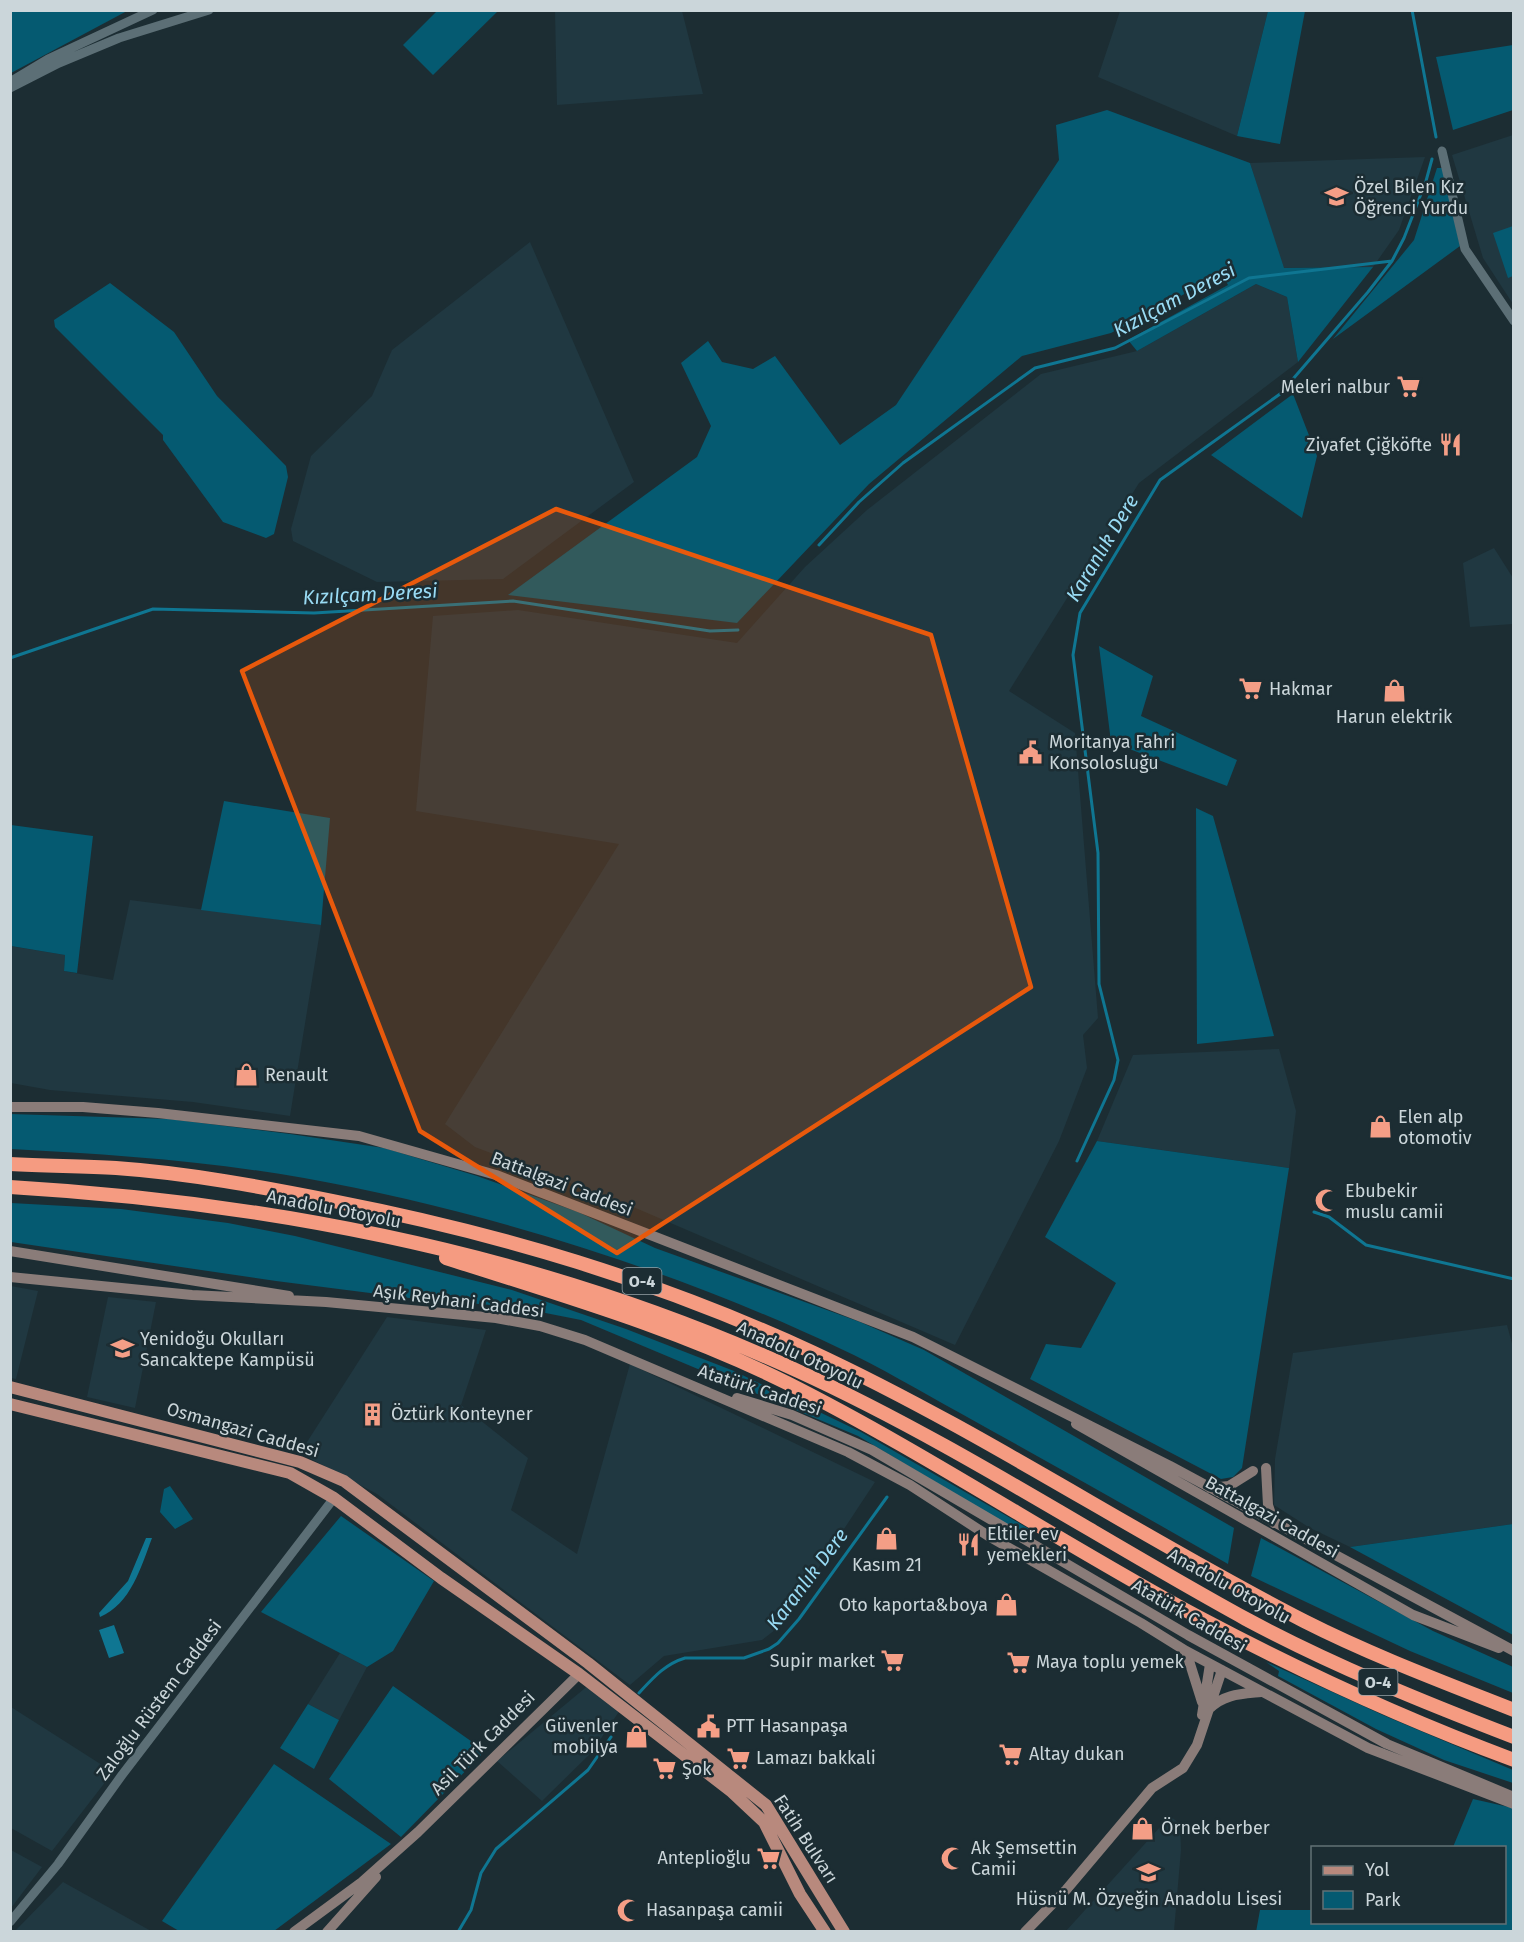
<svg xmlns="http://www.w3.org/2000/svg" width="1524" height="1942" font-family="'Fira Sans',sans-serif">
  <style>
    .built { fill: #203841 }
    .green { fill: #055a71 }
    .water { fill: #0f7692 }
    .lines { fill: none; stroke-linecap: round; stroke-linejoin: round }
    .stream { stroke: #0f7692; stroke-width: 3 }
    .tertiary { stroke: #5c6f76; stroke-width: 9 }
    .secondary { stroke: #8a7c79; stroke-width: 10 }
    .primary { stroke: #b8897d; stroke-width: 12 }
    .motorway { stroke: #f59b81; stroke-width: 14 }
    .marked { fill: #e8590c; fill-opacity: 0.2; stroke: #e8590c; stroke-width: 4.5; stroke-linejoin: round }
    .labels { text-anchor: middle; stroke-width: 5; stroke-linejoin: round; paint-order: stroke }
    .shield { fill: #1c2d33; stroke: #96a3a8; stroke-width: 1.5 }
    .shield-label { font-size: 16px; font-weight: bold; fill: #cbd6da }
    .poi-label { font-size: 18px; fill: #cbd6da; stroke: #1c2d33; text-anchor: start }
    .street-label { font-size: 18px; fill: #cbd6da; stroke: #1c2d33 }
    .water-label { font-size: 20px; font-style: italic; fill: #99dbf4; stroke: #1c2d33 }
  </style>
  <rect width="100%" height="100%" fill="#1c2d33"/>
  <path class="built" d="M 555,11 L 682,11 L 703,94 L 557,105 Z
    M 1120,11 L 1268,11 L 1237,136 L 1098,77 Z
    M 1513,135 L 1514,303 L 1513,304 L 1483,258 L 1452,155 Z
    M 1425,157 L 1399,230 L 1373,267 L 1283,268 L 1250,163 Z
    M 530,242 L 634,482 L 503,579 L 377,582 L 293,541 L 291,529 L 311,456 L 372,396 L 392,350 Z
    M 1256,284 L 1287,297 L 1298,362 L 1139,483 L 1009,691 L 1075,733 L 1098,1018 L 1083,1035 L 1087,1068 L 1059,1141 L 955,1345 L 631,1206 L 475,1147 L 445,1124 L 619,844 L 416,811 L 433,616 L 518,610 L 737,643 L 805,567 L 867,510 L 1041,374 L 1137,351 Z
    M 1494,548 L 1513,578 L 1513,624 L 1470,627 L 1463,563 Z
    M 130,900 L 321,925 L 290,1116 L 193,1102 L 50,1090 L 11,1083 L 10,946 L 65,955 L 64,971 L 113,980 Z
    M 1279,1049 L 1296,1111 L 1289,1168 L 1097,1141 L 1133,1055 Z
    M 11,1286 L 38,1291 L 16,1379 L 11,1378 Z
    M 108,1297 L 156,1302 L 135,1408 L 87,1397 Z
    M 387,1317 L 486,1330 L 461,1405 L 528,1458 L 511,1510 L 577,1554 L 630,1364 L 875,1482 L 780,1626 L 762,1640 L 664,1656 L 630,1685 L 377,1494 L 300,1453 Z
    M 1507,1325 L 1514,1351 L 1513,1524 L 1350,1547 L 1310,1528 L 1274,1505 L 1275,1459 L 1293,1353 Z
    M 340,1653 L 367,1667 L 339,1720 L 308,1704 Z
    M 590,1684 L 620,1710 L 592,1752 L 542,1801 L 497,1761 Z
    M 11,1707 L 113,1772 L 52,1851 L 11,1828 Z
    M 1170,1816 L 1180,1824 L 1181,1850 L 1174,1931 L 1066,1931 Z
    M 11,1850 L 42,1867 L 11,1908 Z
    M 63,1882 L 151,1931 L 15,1931 Z"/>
  <path class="green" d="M 11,10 L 127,10 L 127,11 L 11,73 Z
    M 438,10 L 498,11 L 433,75 L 403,45 Z
    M 1268,11 L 1305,11 L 1280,144 L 1237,136 Z
    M 1513,45 L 1513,110 L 1453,130 L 1436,57 Z
    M 1107,110 L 1250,163 L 1284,268 L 1373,267 L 1298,362 L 1287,297 L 1256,284 L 1137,351 L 1128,340 L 1228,285 L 1222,274 L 1111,333 L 1022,356 L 869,484 L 737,623 L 508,595 L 697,457 L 711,426 L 681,363 L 708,341 L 722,362 L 753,369 L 775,356 L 840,445 L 896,405 L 1059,160 L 1056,125 Z
    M 1437,168 L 1443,168 L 1460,246 L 1333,339 L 1414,240 Z
    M 1513,226 L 1513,276 L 1508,278 L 1493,233 Z
    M 110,283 L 174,332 L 217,396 L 286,466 L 288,477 L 274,534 L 266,538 L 223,522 L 163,440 L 163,435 L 55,327 L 54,320 Z
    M 1293,394 L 1317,456 L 1302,518 L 1211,455 Z
    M 1099,646 L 1153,676 L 1141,716 L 1237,760 L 1227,786 L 1111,742 Z
    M 224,801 L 330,818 L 321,925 L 201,910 Z
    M 1196,808 L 1213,816 L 1274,1036 L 1197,1044 Z
    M 11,825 L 93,836 L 77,973 L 64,971 L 65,955 L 11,946 Z
    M 10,1114 L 169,1119 L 290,1134 L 384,1148 L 477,1176 L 578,1212 L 655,1248 L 860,1322 L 924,1350 L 1234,1528 L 1228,1564 C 1139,1513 1050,1463 960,1413 C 920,1391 880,1367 839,1348 C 675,1270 482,1210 304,1178 C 207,1161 108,1154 11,1149 Z
    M 1097,1141 L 1289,1168 L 1242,1468 L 1233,1477 L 1221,1479 L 1030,1379 L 1046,1344 L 1081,1348 L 1116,1283 L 1045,1237 Z
    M 11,1203 L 121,1209 L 228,1223 L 295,1236 L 512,1290 L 626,1329 L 734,1371 L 861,1432 L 1031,1530 L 1028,1537 L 858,1436 L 581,1320 L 515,1307 L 417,1299 L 276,1281 L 11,1242 Z
    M 170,1486 L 193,1519 L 175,1529 L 160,1512 L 164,1489 Z
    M 341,1516 L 434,1581 L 393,1651 L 367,1667 L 261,1612 Z
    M 1513,1524 L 1513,1635 L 1350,1547 Z
    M 1261,1538 L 1433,1631 L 1513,1667 L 1513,1693 L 1410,1651 L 1251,1576 Z
    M 1266,1662 L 1385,1716 L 1513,1770 L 1513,1783 L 1444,1760 L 1376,1729 L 1278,1676 L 1279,1671 Z
    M 393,1686 L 485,1751 L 401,1837 L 329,1779 Z
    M 308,1704 L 339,1720 L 314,1769 L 280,1748 Z
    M 274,1764 L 391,1844 L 274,1931 L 179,1931 L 162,1921 Z
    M 1473,1799 L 1513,1808 L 1513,1931 L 1256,1932 L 1260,1910 L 1312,1910 L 1312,1922 L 1504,1922 L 1504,1848 L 1453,1847 Z"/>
  <path class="water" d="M 146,1538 L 152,1538 C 141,1567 131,1604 100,1617 L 99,1613 L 128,1581 Z
    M 114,1625 L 124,1653 L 109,1658 L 99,1630 Z"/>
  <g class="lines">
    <path class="stream" d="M 1412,10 L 1436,137
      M 819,545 L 859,502 L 903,463 L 1035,368 L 1115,348 L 1249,278 L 1392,261
      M 10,658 L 153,609 L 314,613 L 513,601 L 710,631 L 738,630
      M 1077,1161 L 1114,1080 L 1118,1060 L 1099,984 L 1098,853 L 1073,655 L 1080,613 L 1160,480 L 1280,394 L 1368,292 L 1392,261 L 1404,238 L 1426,181 L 1432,159
      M 1314,1212 L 1329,1217 L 1366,1245 L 1514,1279
      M 639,1693 C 653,1678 665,1664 685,1658 L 744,1658 L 769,1649 L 778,1643 L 799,1619 L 887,1497
      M 458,1932 L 471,1910 L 481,1873 L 496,1849 L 588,1770 L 611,1737"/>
    <path class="tertiary" d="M 13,80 L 48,59 L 153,10
      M 10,88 L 59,63 L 119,38 L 209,10
      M 1442,151 L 1465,249 L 1514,321
      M 10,1922 L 58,1864 L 122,1775 L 334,1498"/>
    <path class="secondary" d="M 10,1107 L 83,1107 L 158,1113 L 359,1136 L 496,1175 L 913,1337 L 1170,1466 L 1514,1651
      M 10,1251 L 289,1296
      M 10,1277 L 192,1295 L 326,1302 L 496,1318 L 540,1326 L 585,1340 L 848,1452 L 910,1485 L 990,1537 L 1141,1623 L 1186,1651 L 1368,1748 L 1514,1804
      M 737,1398 L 792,1415 L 872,1450 L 1188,1635 L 1387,1744 L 1514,1797
      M 1076,1424 L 1413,1615 L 1499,1648
      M 1266,1468 L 1268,1505 L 1274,1523
      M 1210,1488 L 1229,1486 L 1253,1471
      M 1186,1651 L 1202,1702
      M 1209,1709 C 1224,1694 1241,1694 1261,1692
      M 1202,1715 L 1210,1664
      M 294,1932 L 362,1882 L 418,1832 L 579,1674
      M 327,1932 L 376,1877
      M 1025,1932 L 1066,1890 L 1152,1788 L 1183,1768 L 1197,1745 L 1222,1670"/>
    <path class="primary" d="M 10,1387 L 300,1462 L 344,1481 L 588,1663 L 766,1805 L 844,1932
      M 10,1404 L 290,1473 L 334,1498 L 441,1578 L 579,1674 L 732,1792 L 764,1822 L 800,1894 L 825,1932"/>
    <path class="motorway" d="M 10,1164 C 46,1166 81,1166 116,1168 C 188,1173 262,1187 333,1201 C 502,1234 655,1280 812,1352 C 982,1431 1138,1536 1304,1621 C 1371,1655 1443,1682 1514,1710
      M 10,1187 C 282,1203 550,1257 798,1371 C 953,1442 1096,1537 1246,1619 C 1332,1665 1423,1702 1514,1737
      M 446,1258 C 561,1295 679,1329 787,1383 C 928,1454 1060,1543 1200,1618 C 1302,1672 1406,1720 1514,1760"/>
  </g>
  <path class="marked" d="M 556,509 L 931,635 L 1031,987 L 617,1253 L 420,1131 L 242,671 Z"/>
  <defs>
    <symbol id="school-bare" viewBox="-9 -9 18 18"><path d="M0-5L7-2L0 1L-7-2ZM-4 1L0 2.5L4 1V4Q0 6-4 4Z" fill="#f49e86" stroke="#1c2d33" stroke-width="2.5" paint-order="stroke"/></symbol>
    <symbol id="supermarket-bare" viewBox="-9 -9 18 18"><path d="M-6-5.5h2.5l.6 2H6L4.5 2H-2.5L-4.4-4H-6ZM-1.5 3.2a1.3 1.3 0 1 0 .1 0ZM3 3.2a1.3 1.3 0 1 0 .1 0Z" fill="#f49e86" stroke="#1c2d33" stroke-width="2.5" paint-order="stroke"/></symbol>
    <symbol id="restaurant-bare" viewBox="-9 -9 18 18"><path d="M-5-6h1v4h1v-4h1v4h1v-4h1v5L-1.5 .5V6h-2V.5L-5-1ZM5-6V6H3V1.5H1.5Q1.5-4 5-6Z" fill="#f49e86" stroke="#1c2d33" stroke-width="2.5" paint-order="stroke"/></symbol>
    <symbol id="shop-bare" viewBox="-9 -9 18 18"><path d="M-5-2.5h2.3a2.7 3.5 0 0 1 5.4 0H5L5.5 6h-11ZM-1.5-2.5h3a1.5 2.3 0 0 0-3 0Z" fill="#f49e86" stroke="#1c2d33" stroke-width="2.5" paint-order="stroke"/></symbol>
    <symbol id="civic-bare" viewBox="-9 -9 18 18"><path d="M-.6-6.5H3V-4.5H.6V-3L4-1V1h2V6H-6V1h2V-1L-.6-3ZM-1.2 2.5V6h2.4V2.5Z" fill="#f49e86" stroke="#1c2d33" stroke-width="2.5" paint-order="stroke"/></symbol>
    <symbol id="mosque-bare" viewBox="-9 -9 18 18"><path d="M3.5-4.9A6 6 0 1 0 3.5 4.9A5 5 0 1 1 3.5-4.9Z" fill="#f49e86" stroke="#1c2d33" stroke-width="2.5" paint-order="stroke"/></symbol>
    <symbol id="building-bare" viewBox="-9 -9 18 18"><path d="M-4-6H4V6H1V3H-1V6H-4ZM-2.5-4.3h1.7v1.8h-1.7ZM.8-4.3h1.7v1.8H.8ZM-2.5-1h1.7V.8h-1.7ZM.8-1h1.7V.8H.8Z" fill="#f49e86" stroke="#1c2d33" stroke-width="2.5" paint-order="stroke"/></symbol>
  </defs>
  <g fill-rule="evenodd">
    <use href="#school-bare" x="1320" y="180" width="33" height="33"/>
    <use href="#supermarket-bare" x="1392" y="370" width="33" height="33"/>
    <use href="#restaurant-bare" x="1434" y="428" width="33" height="33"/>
    <use href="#supermarket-bare" x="1234" y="672" width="33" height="33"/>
    <use href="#shop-bare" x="1378" y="674" width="33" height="33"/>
    <use href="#civic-bare" x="1014" y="736" width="33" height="33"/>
    <use href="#shop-bare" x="230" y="1058" width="33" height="33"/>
    <use href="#shop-bare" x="1364" y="1110" width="33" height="33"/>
    <use href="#mosque-bare" x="1310" y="1184" width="33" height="33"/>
    <use href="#school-bare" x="106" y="1332" width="33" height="33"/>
    <use href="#building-bare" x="356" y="1398" width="33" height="33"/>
    <use href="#shop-bare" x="870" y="1522" width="33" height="33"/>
    <use href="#restaurant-bare" x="952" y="1528" width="33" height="33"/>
    <use href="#shop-bare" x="990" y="1588" width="33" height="33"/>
    <use href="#supermarket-bare" x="876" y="1644" width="33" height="33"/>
    <use href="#supermarket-bare" x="1002" y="1646" width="33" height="33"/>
    <use href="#civic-bare" x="692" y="1710" width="33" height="33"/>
    <use href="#shop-bare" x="620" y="1720" width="33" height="33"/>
    <use href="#supermarket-bare" x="994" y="1738" width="33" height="33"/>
    <use href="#supermarket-bare" x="722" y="1742" width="33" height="33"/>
    <use href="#supermarket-bare" x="648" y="1752" width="33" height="33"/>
    <use href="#shop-bare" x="1126" y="1812" width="33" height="33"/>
    <use href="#supermarket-bare" x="752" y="1842" width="33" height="33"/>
    <use href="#mosque-bare" x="936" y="1842" width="33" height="33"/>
    <use href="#school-bare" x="1132" y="1856" width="33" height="33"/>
    <use href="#mosque-bare" x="612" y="1894" width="33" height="33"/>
  </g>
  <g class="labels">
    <g class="shield">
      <rect x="622.5" y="1268" width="39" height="26" rx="4.5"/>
      <rect x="1358.5" y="1669" width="39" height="26" rx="4.5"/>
    </g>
    <g class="shield-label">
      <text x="642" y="1287">O-4</text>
      <text x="1378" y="1688">O-4</text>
    </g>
    <g class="poi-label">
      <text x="1354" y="193">Özel Bilen Kız<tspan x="1354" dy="21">Öğrenci Yurdu</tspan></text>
      <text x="1390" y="393" text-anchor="end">Meleri nalbur</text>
      <text x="1432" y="451" text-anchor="end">Ziyafet Çiğköfte</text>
      <text x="1269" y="695">Hakmar</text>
      <text x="1394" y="723" text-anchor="middle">Harun elektrik</text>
      <text x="1049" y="748">Moritanya Fahri<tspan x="1049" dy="21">Konsolosluğu</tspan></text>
      <text x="265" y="1081">Renault</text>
      <text x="1398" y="1123">Elen alp<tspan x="1398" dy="21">otomotiv</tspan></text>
      <text x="1345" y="1197">Ebubekir<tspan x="1345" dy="21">muslu camii</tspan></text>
      <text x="140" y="1345">Yenidoğu Okulları<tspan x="140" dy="21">Sancaktepe Kampüsü</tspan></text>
      <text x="391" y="1420">Öztürk Konteyner</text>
      <text x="987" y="1540">Eltiler ev<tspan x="987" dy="21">yemekleri</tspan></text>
      <text x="887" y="1571" text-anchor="middle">Kasım 21</text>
      <text x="988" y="1611" text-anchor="end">Oto kaporta&amp;boya</text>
      <text x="875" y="1667" text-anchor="end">Supir market</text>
      <text x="1036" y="1668">Maya toplu yemek</text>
      <text x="618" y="1732" text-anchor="end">Güvenler<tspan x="618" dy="21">mobilya</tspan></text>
      <text x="726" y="1732">PTT Hasanpaşa</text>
      <text x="1029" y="1760">Altay dukan</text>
      <text x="756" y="1764">Lamazı bakkali</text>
      <text x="682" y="1775">Şok</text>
      <text x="1161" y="1834">Örnek berber</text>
      <text x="971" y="1854">Ak Şemsettin<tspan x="971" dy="21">Camii</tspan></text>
      <text x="751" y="1864" text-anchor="end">Anteplioğlu</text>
      <text x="1149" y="1905" text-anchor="middle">Hüsnü M. Özyeğin Anadolu Lisesi</text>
      <text x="646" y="1916">Hasanpaşa camii</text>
    </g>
    <g class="street-label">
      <text transform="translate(562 1184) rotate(21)" y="6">Battalgazi Caddesi</text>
      <text transform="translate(334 1209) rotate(11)" y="6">Anadolu Otoyolu</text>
      <text transform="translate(459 1301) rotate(7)" y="6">Aşık Reyhani Caddesi</text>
      <text transform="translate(800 1355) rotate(25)" y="6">Anadolu Otoyolu</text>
      <text transform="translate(760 1390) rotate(18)" y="6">Atatürk Caddesi</text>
      <text transform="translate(243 1430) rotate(16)" y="6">Osmangazi Caddesi</text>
      <text transform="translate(1272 1517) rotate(29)" y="6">Battalgazi Caddesi</text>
      <text transform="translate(1229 1586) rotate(29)" y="6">Anadolu Otoyolu</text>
      <text transform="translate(1189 1616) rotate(30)" y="6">Atatürk Caddesi</text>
      <text transform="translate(159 1700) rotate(-53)" y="6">Zaloğlu Rüstem Caddesi</text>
      <text transform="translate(483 1743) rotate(-45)" y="6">Asil Türk Caddesi</text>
      <text transform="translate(806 1839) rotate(57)" y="6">Fatih Bulvarı</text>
    </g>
    <g class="water-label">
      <text transform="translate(1174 300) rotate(-28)" y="7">Kızılçam Deresi</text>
      <text transform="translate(1102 548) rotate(-59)" y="7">Karanlık Dere</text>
      <text transform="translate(370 594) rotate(-3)" y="7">Kızılçam Deresi</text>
      <text transform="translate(807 1579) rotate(-53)" y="7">Karanlık Dere</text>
    </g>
  </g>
  <rect width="1524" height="1942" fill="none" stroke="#cbd6da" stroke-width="24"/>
  <rect x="1311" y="1846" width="195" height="78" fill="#1c2d33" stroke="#627176" stroke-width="1.5"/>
  <rect x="1323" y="1866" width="30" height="9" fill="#b8897d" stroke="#627176" stroke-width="1.5"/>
  <text x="1365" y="1876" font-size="18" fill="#cbd6da">Yol</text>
  <rect x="1323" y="1891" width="30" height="18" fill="#055a71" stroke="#627176" stroke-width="1.5"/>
  <text x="1365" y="1906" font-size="18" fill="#cbd6da">Park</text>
</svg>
